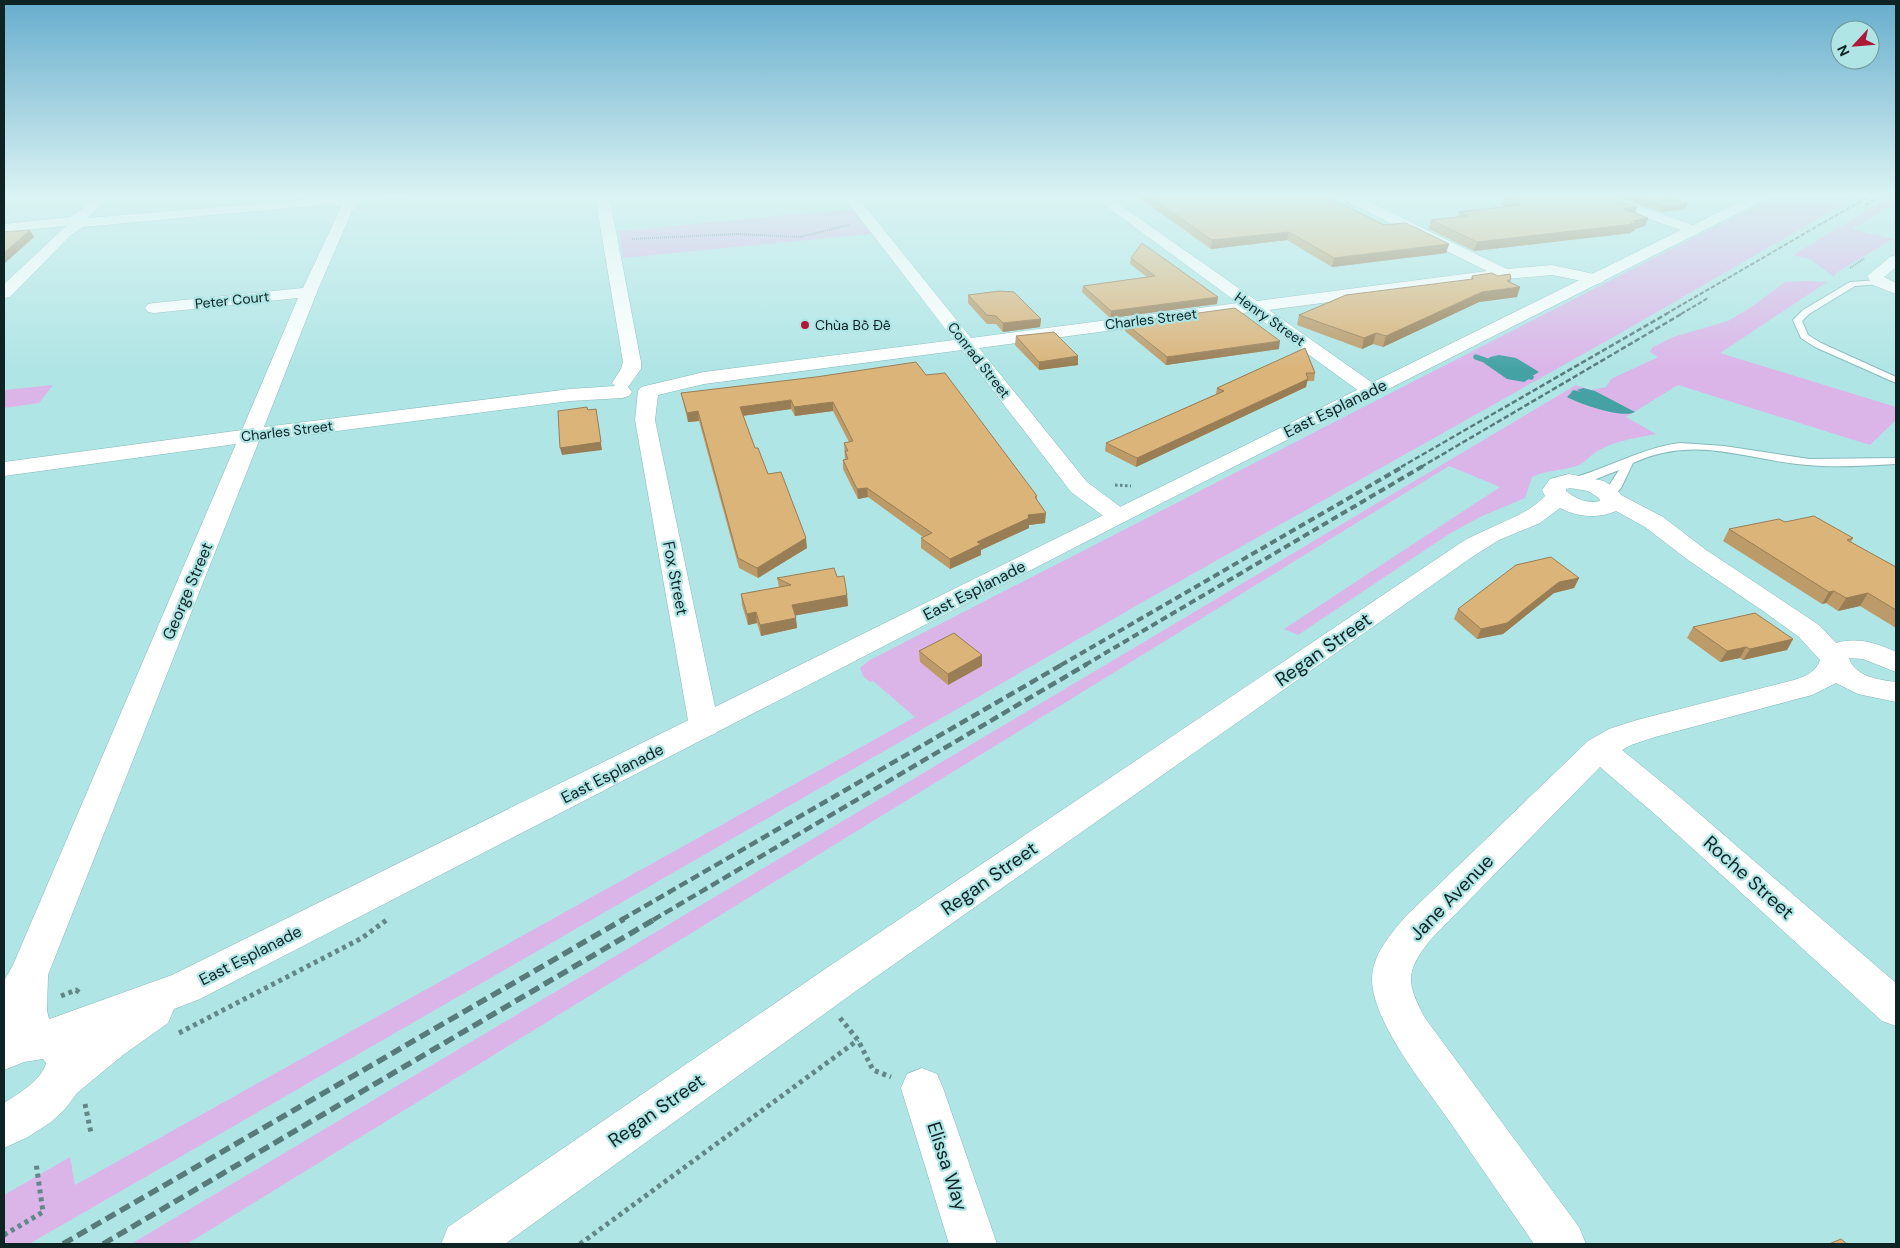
<svg xmlns="http://www.w3.org/2000/svg" width="1900" height="1248" font-family="'DM Sans',sans-serif">
  <style>
    .green { fill: #dbb5e8 }
    .water { fill: #45a2a4 }
    .lines { fill: none; stroke-linecap: round; stroke-linejoin: round }
    .stream { stroke: #45a2a4; stroke-width: 5.5 }
    .lane-casing { stroke: #86b9ba; stroke-width: 2 }
    .street-casing { stroke: #86b9ba; stroke-width: 1 }
    .secondary-casing { stroke: #86b9ba; stroke-width: 1 }
    .path-far2 { stroke: #618787; stroke-width: 2; stroke-dasharray: 1 1; stroke-linecap: butt }
    .path-far1 { stroke: #618787; stroke-width: 3; stroke-dasharray: 2.5 2.5; stroke-linecap: butt }
    .path { stroke: #618787; stroke-width: 5; stroke-dasharray: 4 4; stroke-linecap: butt }
    .lane { fill: #fff; fill-rule: evenodd }
    .street { fill: #fff; fill-rule: evenodd }
    .secondary { fill: #fff; fill-rule: evenodd }
    .rail-far4 { stroke: #577b7b; stroke-width: 2; stroke-dasharray: 4.5 2; stroke-linecap: butt }
    .rail-far3 { stroke: #577b7b; stroke-width: 2.5; stroke-dasharray: 5.5 2.5; stroke-linecap: butt }
    .rail-far2 { stroke: #577b7b; stroke-width: 4; stroke-dasharray: 7 4; stroke-linecap: butt }
    .rail-far1 { stroke: #577b7b; stroke-width: 4.5; stroke-dasharray: 9 4.5; stroke-linecap: butt }
    .rail { stroke: #577b7b; stroke-width: 5.5; stroke-dasharray: 11 5.5; stroke-linecap: butt }
    .wall { fill: #bc9b69 }
    .shaded-wall { fill: #997e55 }
    .building { fill: #dbb47a; stroke: #997e55 }
    .poi-dot { fill: #ae1938; stroke: #b0e5e5; stroke-width: 2 }
    .labels { text-anchor: middle; stroke-width: 4.5; stroke-linejoin: round; paint-order: stroke }
    .far-street-label { font-size: 14px; fill: #0e2324; stroke: #b0e5e5 }
    .far-poi-label { font-size: 14px; fill: #0e2324; stroke: #b0e5e5; text-anchor: start }
    .street-label { font-size: 16px; fill: #0e2324; stroke: #b0e5e5 }
    .near-street-label { font-size: 19px; fill: #0e2324; stroke: #b0e5e5 }
  </style>
  <rect width="100%" height="100%" fill="#b0e5e5"/>
  <path class="green" d="M 1777,195 L 1859,195 L 1624,331 L 1141,603 L 29,1244 L 4,1244 L 4,1195 L 70,1157 L 75,1185 L 915,717 L 873,681 L 870,682 L 863,676 L 860,668 L 870,660 Z
    M 1893,195 L 1896,195 L 1896,203 L 1852,229 L 1893,239 L 1836,273 L 1834,277 L 1810,259 L 1793,255 Z
    M 853,209 L 871,234 L 623,258 L 619,231 Z
    M 1805,281 L 1827,282 L 1720,353 L 1896,407 L 1896,420 L 1870,445 L 1678,385 L 1626,417 L 1656,434 C 1636,438 1613,441 1596,452 C 1589,456 1585,463 1577,466 C 1562,471 1546,470 1532,477 L 1525,498 L 1480,517 L 1449,534 L 1298,635 L 1284,629 L 1500,487 L 1449,466 L 187,1244 L 131,1244 L 1576,385 L 1591,390 L 1606,387 L 1611,379 L 1658,357 L 1650,352 L 1653,347 L 1673,337 L 1728,321 L 1753,306 L 1785,282 Z
    M 53,385 L 39,403 L 4,408 L 4,390 Z"/>
  <path class="water" d="M 1499,355 L 1516,358 L 1539,372 L 1534,375 L 1523,374 L 1529,379 L 1524,382 L 1507,379 L 1484,363 L 1490,357 Z
    M 1583,388 L 1595,391 L 1635,412 C 1622,419 1580,404 1567,397 L 1571,393 L 1585,394 L 1577,390 Z"/>
  <g class="lines">
    <path class="stream" d="M 1476,357 L 1496,364
      M 1514,371 L 1531,377
      M 1574,393 L 1589,397"/>
    <defs>
      <path id="lane" d="M 1879,280 L 1882,280 L 1882,284 L 1855,286 L 1809,314 L 1802,321 L 1808,335 L 1821,343 L 1896,377 L 1896,383 L 1815,347 L 1801,338 L 1793,320 L 1803,310 L 1850,282 Z
        M 1680,443 L 1724,446 L 1809,459 L 1896,458 L 1896,464 C 1863,466 1830,468 1797,464 C 1737,457 1693,436 1633,463 L 1621,488 L 1613,497 L 1605,497 L 1603,495 L 1619,470 L 1591,481 L 1573,484 L 1567,481 L 1569,479 C 1607,469 1641,448 1680,443 Z"/>
      <path id="street" d="M 97,195 L 111,195 L 87,218 L 312,199 L 337,195 L 414,195 L 412,198 L 407,199 L 361,200 L 362,202 L 352,211 L 317,292 L 264,427 L 570,389 L 615,386 L 612,383 L 621,369 L 623,362 L 595,195 L 609,195 L 641,362 L 641,369 L 628,387 L 632,392 L 629,396 L 622,398 L 570,401 L 259,441 L 48,975 L 47,1011 L 55,1041 L 49,1054 L 34,1060 L 19,1054 L 12,1033 L 4,1036 L 4,981 L 13,965 L 236,444 L 4,476 L 4,462 L 242,430 L 298,298 L 154,313 L 148,312 L 145,308 L 148,304 L 154,303 L 303,288 L 342,205 L 338,206 L 332,204 L 83,227 L 71,235 L 10,297 L 4,298 L 4,284 L 66,226 L 4,232 L 4,224 L 70,217 L 82,209 Z
        M 842,195 L 856,195 L 971,338 L 1238,303 L 1091,195 L 1106,195 L 1257,301 L 1487,271 L 1340,198 L 1338,195 L 1355,195 L 1507,269 L 1552,265 L 1603,276 L 1605,279 L 1603,282 L 1597,284 L 1552,275 L 1505,279 L 1269,310 L 1377,386 L 1380,390 L 1377,394 L 1370,396 L 1363,394 L 1250,312 L 979,348 L 1087,482 L 1126,511 L 1130,516 L 1126,521 L 1118,523 L 1110,521 L 1071,492 L 962,350 L 704,384 L 658,395 L 655,420 L 719,726 L 715,734 L 704,737 L 693,734 L 689,726 L 635,420 L 638,391 L 641,387 L 704,372 L 954,340 Z
        M 1569,474 L 1604,481 L 1615,488 L 1621,495 L 1663,517 L 1706,550 L 1819,625 L 1836,643 C 1857,637 1877,643 1896,652 L 1896,672 L 1863,659 L 1849,658 C 1855,677 1880,680 1896,682 L 1896,702 L 1858,694 L 1836,683 L 1812,695 L 1655,737 L 1631,745 L 1622,750 L 1681,798 L 1896,983 L 1896,1026 L 1882,1021 L 1657,816 L 1600,767 L 1431,939 C 1406,971 1405,981 1425,1018 L 1579,1227 L 1586,1244 L 1534,1244 C 1506,1203 1478,1163 1450,1122 C 1425,1086 1373,1023 1372,980 C 1372,955 1390,935 1405,917 L 1588,741 L 1609,729 L 1637,720 L 1794,680 C 1806,676 1816,672 1820,660 L 1799,637 L 1766,613 L 1688,560 L 1645,527 L 1616,511 C 1598,519 1577,517 1560,508 L 1540,523 L 1499,540 L 1472,557 L 856,991 L 505,1244 L 441,1244 L 448,1227 L 828,967 L 1459,544 C 1485,527 1525,518 1545,496 L 1542,490 L 1550,479 ZM 1570,488 L 1588,491 L 1599,498 L 1600,501 C 1587,504 1576,499 1566,491 L 1566,489 Z
        M 922,1068 L 937,1074 L 943,1088 L 997,1244 L 949,1244 L 901,1088 L 907,1074 Z"/>
      <path id="secondary" d="M 1587,195 L 1606,195 L 1693,225 L 1753,195 L 1770,195 L 1768,198 L 1126,521 L 200,999 L 174,1009 L 168,1023 L 123,1055 L 77,1093 L 65,1109 L 51,1122 L 28,1137 L 4,1148 L 4,1103 C 18,1094 42,1080 46,1063 L 43,1059 L 24,1062 L 4,1070 L 4,1031 L 26,1023 L 44,1021 L 172,975 L 1681,230 L 1589,198 Z
        M 1896,255 L 1896,267 L 1884,277 L 1896,283 L 1896,294 L 1873,285 L 1867,276 L 1890,257 Z"/>
    </defs>
    <use href="#lane" class="lane-casing"/>
    <use href="#street" class="street-casing"/>
    <use href="#secondary" class="secondary-casing"/>
    <path class="path-far2" d="M 632,239 L 736,234 L 800,237 L 849,225
      M 1850,268 L 1865,258"/>
    <path class="path-far1" d="M 1115,485 L 1131,486"/>
    <path class="path" d="M 61,996 L 76,990 L 80,993
      M 840,1018 L 858,1040 L 873,1070 L 891,1077
      M 179,1033 L 362,938 L 388,919
      M 85,1104 L 91,1133
      M 4,1235 L 43,1212 L 36,1163
      M 580,1244 L 858,1040"/>
    <use href="#lane" class="lane"/>
    <use href="#street" class="street"/>
    <use href="#secondary" class="secondary"/>
    <path class="rail-far4" d="M 1865,205 L 1883,195
      M 1666,314 L 1871,195
      M 1681,314 L 1708,298"/>
    <path class="rail-far3" d="M 1401,467 L 1668,313
      M 1421,467 L 1683,313"/>
    <path class="rail-far2" d="M 1061,665 L 1404,466
      M 1085,665 L 1423,466"/>
    <path class="rail-far1" d="M 621,920 L 1063,664
      M 653,920 L 1087,664"/>
    <path class="rail" d="M 63,1244 L 624,919
      M 103,1244 L 655,919"/>
  </g>
  <path class="wall" d="M 1135,195 L 1324,195 L 1384,225 L 1449,244 L 1446,253 L 1332,267 L 1287,240 L 1211,249 Z
    M 1611,195 L 1662,195 L 1685,209 L 1661,212 Z
    M 1504,198 L 1637,207 L 1635,213 L 1648,218 L 1645,226 L 1635,229 L 1634,231 L 1631,232 L 1631,233 L 1474,251 L 1429,229 L 1431,220 L 1457,217 L 1459,212 L 1503,207 L 1502,207 Z
    M 1131,258 L 1217,304 L 1110,318 L 1082,292 L 1083,286 L 1147,277 L 1130,264 Z
    M 1472,276 L 1510,282 L 1520,287 L 1517,297 L 1479,302 L 1383,347 L 1373,344 L 1362,349 L 1297,325 L 1299,315 L 1471,279 Z
    M 968,295 L 1041,319 L 1040,327 L 1003,332 L 996,324 L 987,324 L 968,303 Z
    M 1125,323 L 1279,349 L 1166,365 L 1125,331 Z
    M 1016,336 L 1078,365 L 1039,370 L 1015,345 Z
    M 1305,348 L 1315,373 L 1314,381 L 1307,381 L 1306,387 L 1136,467 L 1105,451 L 1106,443 L 1216,394 L 1217,388 Z
    M 926,375 L 1037,496 L 1037,499 L 1045,523 L 1029,525 L 1029,528 L 981,550 L 981,555 L 950,569 L 921,548 L 921,538 L 923,537 L 868,497 L 858,499 L 843,469 L 843,460 L 845,459 L 844,443 L 849,442 L 833,411 L 795,416 L 791,409 L 743,416 L 755,448 L 807,548 L 758,578 L 739,568 L 699,421 L 688,422 L 681,393 Z
    M 1785,522 L 1853,538 L 1851,542 L 1896,567 L 1896,628 L 1860,606 L 1838,611 L 1826,603 L 1822,604 L 1723,541 L 1729,529 Z
    M 837,577 L 847,595 L 848,606 L 795,615 L 797,628 L 761,636 L 757,623 L 748,625 L 742,605 L 741,594 L 779,587 L 777,578 Z
    M 1579,578 L 1574,588 L 1554,593 L 1503,634 L 1477,639 L 1454,619 L 1458,609 Z
    M 1693,627 L 1793,639 L 1787,650 L 1743,660 L 1740,658 L 1720,662 L 1687,638 Z
    M 919,651 L 982,666 L 948,685 L 920,662 Z"/>
  <path class="shaded-wall" d="M 1688,204 L 1685,209 L 1661,212 L 1664,206 Z
    M 1637,207 L 1634,216 L 1624,209 Z
    M 1648,218 L 1645,226 L 1635,229 L 1634,231 L 1631,232 L 1631,233 L 1474,251 L 1477,242 L 1633,221 Z
    M 30,230 L 34,237 L 4,264 L 4,253 Z
    M 1289,232 L 1287,240 L 1211,249 L 1212,240 Z
    M 1449,244 L 1446,253 L 1332,267 L 1334,258 Z
    M 1511,279 L 1508,289 L 1520,287 L 1517,297 L 1479,302 L 1383,347 L 1386,336 Z
    M 1218,297 L 1217,304 L 1110,318 L 1111,311 Z
    M 1041,319 L 1040,327 L 1003,332 L 1003,323 Z
    M 1376,333 L 1373,344 L 1362,349 L 1364,338 Z
    M 1280,341 L 1279,349 L 1166,365 L 1167,357 Z
    M 1078,356 L 1078,365 L 1039,370 L 1039,362 Z
    M 1308,379 L 1306,387 L 1136,467 L 1137,458 Z
    M 791,400 L 791,409 L 741,416 L 740,407 Z
    M 833,402 L 833,411 L 795,416 L 794,407 Z
    M 596,409 L 602,450 L 562,455 L 560,448 Z
    M 698,411 L 699,421 L 688,422 L 687,413 Z
    M 867,488 L 868,497 L 858,499 L 857,489 Z
    M 1046,513 L 1045,523 L 1029,525 L 1029,528 L 981,550 L 981,555 L 950,569 L 950,559 L 977,542 L 1028,515 Z
    M 806,538 L 807,548 L 758,578 L 757,568 Z
    M 1579,578 L 1574,588 L 1554,593 L 1503,634 L 1477,639 L 1481,629 L 1559,582 Z
    M 1834,591 L 1826,603 L 1822,604 L 1829,592 Z
    M 1868,593 L 1860,606 L 1838,611 L 1846,598 Z
    M 847,595 L 848,606 L 793,616 L 792,605 Z
    M 756,612 L 757,623 L 748,625 L 747,614 Z
    M 796,618 L 797,628 L 761,636 L 760,625 Z
    M 1793,639 L 1787,650 L 1743,660 L 1750,649 Z
    M 1746,647 L 1740,658 L 1720,662 L 1727,651 Z
    M 982,655 L 982,666 L 948,685 L 948,674 Z"/>
  <path class="building" d="M 1147,195 L 1324,195 L 1384,225 L 1406,223 L 1449,244 L 1334,258 L 1289,232 L 1212,240 Z
    M 1538,195 L 1600,195 L 1637,207 L 1624,209 L 1648,218 L 1633,221 L 1637,223 L 1631,223 L 1634,224 L 1477,242 L 1431,220 L 1467,216 L 1459,212 L 1520,205 L 1504,198 Z
    M 1629,195 L 1662,195 L 1688,204 L 1664,206 Z
    M 30,230 L 4,253 L 4,232 Z
    M 1142,243 L 1218,297 L 1111,311 L 1083,286 L 1155,276 L 1131,258 Z
    M 1492,273 L 1498,276 L 1510,274 L 1511,279 L 1507,281 L 1520,287 L 1482,292 L 1386,336 L 1376,333 L 1364,338 L 1299,315 L 1346,295 L 1473,279 L 1472,276 Z
    M 1000,291 L 1014,292 L 1041,319 L 1003,323 L 996,316 L 987,315 L 968,295 Z
    M 1235,308 L 1280,341 L 1167,357 L 1125,323 Z
    M 1054,332 L 1078,356 L 1039,362 L 1016,336 Z
    M 1305,348 L 1315,373 L 1306,373 L 1308,379 L 1137,458 L 1106,443 L 1224,391 L 1217,388 Z
    M 916,362 L 926,375 L 945,373 L 1037,496 L 1035,497 L 1046,513 L 1028,515 L 1029,518 L 977,542 L 981,544 L 950,559 L 921,538 L 932,533 L 867,488 L 857,489 L 843,460 L 848,459 L 845,451 L 848,451 L 844,443 L 853,441 L 833,402 L 794,407 L 791,400 L 740,407 L 755,448 L 758,448 L 768,474 L 781,472 L 806,538 L 757,568 L 738,558 L 698,411 L 687,413 L 681,393 L 816,377 Z
    M 587,407 L 588,410 L 596,409 L 601,442 L 560,448 L 558,411 Z
    M 1814,516 L 1853,538 L 1847,540 L 1896,567 L 1896,610 L 1868,593 L 1846,598 L 1834,591 L 1829,592 L 1729,529 L 1779,519 L 1785,522 Z
    M 1551,557 L 1579,578 L 1559,582 L 1507,623 L 1481,629 L 1458,609 L 1516,565 Z
    M 834,568 L 837,577 L 844,576 L 847,595 L 792,605 L 796,618 L 760,625 L 756,612 L 747,614 L 741,594 L 791,585 L 777,578 Z
    M 1755,613 L 1793,639 L 1750,649 L 1746,647 L 1727,651 L 1693,627 Z
    M 954,633 L 982,655 L 948,674 L 919,651 Z
    M 1841,1239 L 1847,1244 L 1829,1244 Z"/>
  <linearGradient id="sky" x2="0" y2="1"><stop stop-color="#67adcd"/><stop offset="0.53" stop-color="#dbf3f3"/><stop offset="1" stop-color="#dbf3f3" stop-opacity="0"/></linearGradient>
  <rect width="1900" height="369" fill="url(#sky)"/>
  <circle class="poi-dot" cx="805" cy="325" r="5"/>
  <g class="labels">
    <g class="far-street-label">
      <text transform="translate(232 300) rotate(-6)" y="5">Peter Court</text>
      <text transform="translate(1151 319) rotate(-7)" y="5">Charles Street</text>
      <text transform="translate(1270 319) rotate(35)" y="5">Henry Street</text>
      <text transform="translate(979 360) rotate(52)" y="5">Conrad Street</text>
      <text transform="translate(287 431) rotate(-7)" y="5">Charles Street</text>
    </g>
    <g class="far-poi-label">
      <text x="815" y="330">Chùa Bồ Đề</text>
    </g>
    <g class="street-label">
      <text transform="translate(1335 408) rotate(-26)" y="6">East Esplanade</text>
      <text transform="translate(676 578) rotate(79)" y="6">Fox Street</text>
      <text transform="translate(974 590) rotate(-27)" y="6">East Esplanade</text>
      <text transform="translate(187 591) rotate(-67)" y="6">George Street</text>
      <text transform="translate(612 773) rotate(-27)" y="6">East Esplanade</text>
      <text transform="translate(250 955) rotate(-27)" y="6">East Esplanade</text>
    </g>
    <g class="near-street-label">
      <text transform="translate(1323 649) rotate(-35)" y="7">Regan Street</text>
      <text transform="translate(1749 877) rotate(42)" y="7">Roche Street</text>
      <text transform="translate(989 878) rotate(-35)" y="7">Regan Street</text>
      <text transform="translate(1451 897) rotate(-46)" y="7">Jane Avenue</text>
      <text transform="translate(656 1110) rotate(-35)" y="7">Regan Street</text>
      <text transform="translate(948 1166) rotate(72)" y="7">Elissa Way</text>
    </g>
  </g>
  <rect width="1900" height="1248" fill="none" stroke="#0e2324" stroke-width="10"/>
  <g transform="translate(1855 45) rotate(244)"><circle r="24" fill="#b0e5e5" stroke="#6f9798"/>
  <path d="M0-4L9 19L0 12L-9 19Z" fill="#ae1938"/>
  <text y="-8" font-size="14" font-weight="bold" text-anchor="middle" fill="#0e2324">N</text>
  </g>
</svg>
